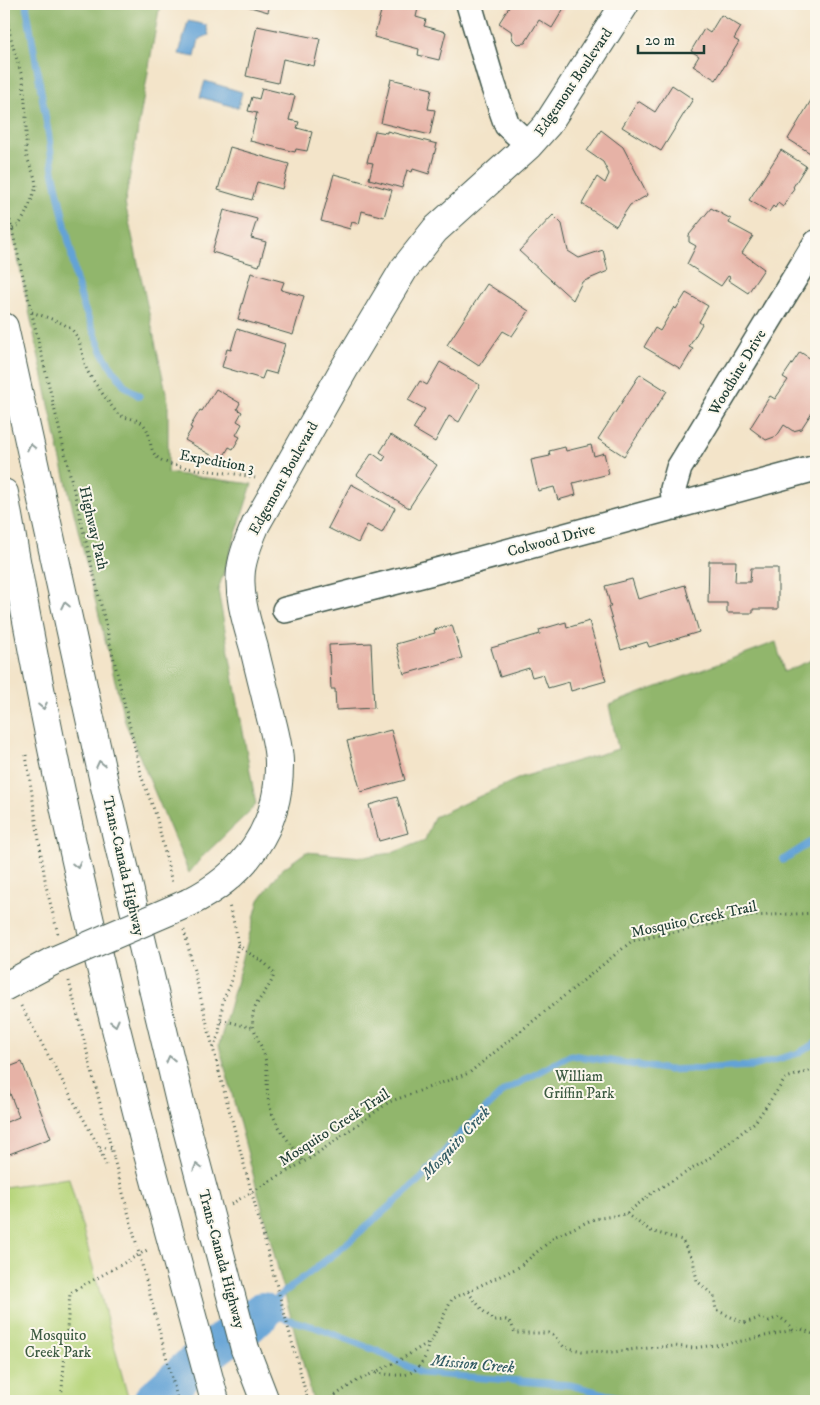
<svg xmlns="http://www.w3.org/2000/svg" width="820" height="1405" font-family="'IM FELL DW Pica',serif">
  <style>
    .green { fill: #b7d57c; stroke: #6b8958 }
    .forest { fill: #91b66c; stroke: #587a50 }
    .water { fill: #63a3d6; stroke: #417085 }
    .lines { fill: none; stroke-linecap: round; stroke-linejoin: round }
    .stream { stroke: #63a3d6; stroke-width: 7 }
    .river { stroke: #63a3d6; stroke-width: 40 }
    .building { fill: #e6b2a6 }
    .minor-casing { stroke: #3f564a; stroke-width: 28 }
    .tertiary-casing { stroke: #3f564a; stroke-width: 30 }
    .motorway-casing { stroke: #3f564a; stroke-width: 30 }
    .path { stroke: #3f564a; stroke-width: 3; stroke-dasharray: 1 4; stroke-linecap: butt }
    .minor { stroke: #fff; stroke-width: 25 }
    .tertiary { stroke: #fff; stroke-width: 28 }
    .motorway { stroke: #fff; stroke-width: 28 }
    .tertiary-bridge-casing { stroke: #3f564a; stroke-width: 30; stroke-linecap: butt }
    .motorway-bridge-casing { stroke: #3f564a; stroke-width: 30; stroke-linecap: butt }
    .path-bridge { stroke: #3f564a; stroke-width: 3; stroke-dasharray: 1 4; stroke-linecap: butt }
    .tertiary-bridge { stroke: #fff; stroke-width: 28 }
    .motorway-bridge { stroke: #fff; stroke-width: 28 }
    .oneway { stroke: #8f9e9a }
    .labels { text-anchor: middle; stroke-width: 4; stroke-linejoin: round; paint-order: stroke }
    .street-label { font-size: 15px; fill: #1f3d34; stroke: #fbf7ec }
    .park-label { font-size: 15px; fill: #3d5b42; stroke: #fbf7ec }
    .water-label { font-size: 16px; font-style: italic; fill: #335c65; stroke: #fbf7ec }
  </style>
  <rect width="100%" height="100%" fill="#fbf7ec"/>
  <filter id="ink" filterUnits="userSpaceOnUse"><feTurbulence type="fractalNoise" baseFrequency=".02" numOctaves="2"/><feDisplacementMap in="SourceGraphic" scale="10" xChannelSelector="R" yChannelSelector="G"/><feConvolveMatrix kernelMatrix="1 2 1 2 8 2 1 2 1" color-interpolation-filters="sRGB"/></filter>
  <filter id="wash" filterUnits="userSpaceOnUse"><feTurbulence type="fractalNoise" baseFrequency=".0096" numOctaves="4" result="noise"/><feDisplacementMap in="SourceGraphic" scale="20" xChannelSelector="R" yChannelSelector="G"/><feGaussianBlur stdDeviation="1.12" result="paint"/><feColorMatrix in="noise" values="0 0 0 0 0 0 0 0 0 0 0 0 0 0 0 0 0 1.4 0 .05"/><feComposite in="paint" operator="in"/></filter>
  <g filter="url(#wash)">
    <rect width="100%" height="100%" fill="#f3e4c9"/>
    <path class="green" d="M 69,1178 L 129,1401 L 4,1401 L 4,1187 Z"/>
    <path class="forest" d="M 4,4 L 160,4 L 125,203 L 168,401 L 168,473 L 252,484 L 218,590 L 256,805 L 201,858 L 189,873 L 125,722 L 59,452 L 4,193 Z
      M 776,642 L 784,672 L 816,658 L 816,1401 L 313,1401 L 219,1045 L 259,900 L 281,870 L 306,852 L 362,857 L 392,853 L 425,840 L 434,817 L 522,777 L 618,749 L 609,705 Z"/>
    <path class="water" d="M 188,21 L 206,25 L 209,35 L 199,39 L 195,57 L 179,54 Z
      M 205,81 L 242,92 L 238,108 L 200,97 Z"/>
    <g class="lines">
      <path class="stream" d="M 26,4 L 49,137 L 53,171 L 71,251 L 75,276 L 83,305 L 104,356 L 114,371 L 125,386 L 139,396
        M 783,860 L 816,839
        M 262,1312 L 278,1297 L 338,1251 L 421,1179 L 456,1138 L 504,1091 L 571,1055 L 669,1070 L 754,1066 L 799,1053 L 816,1043
        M 262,1312 L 315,1327 L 377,1351 L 421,1373 L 570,1385 L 632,1401"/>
      <path class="river" d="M 153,1401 C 182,1376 211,1346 244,1327 C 250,1324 255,1316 262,1312"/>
    </g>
    <g id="blocks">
      <path class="building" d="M 240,4 L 270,4 L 268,12 Z
        M 383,4 L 419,4 L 416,17 L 426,20 L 424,26 L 446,32 L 439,60 L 418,55 L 419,49 L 374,37 Z
        M 511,4 L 557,4 L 564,8 L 552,28 L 539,20 L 525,43 L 517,44 L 513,40 L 511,31 L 499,23 Z
        M 721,15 L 741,27 L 734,39 L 739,42 L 716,80 L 693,66 L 699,56 L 691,51 L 704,29 L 710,33 Z
        M 257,26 L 320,39 L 314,66 L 283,59 L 278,83 L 246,76 Z
        M 391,79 L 432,89 L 428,109 L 435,110 L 430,135 L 381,123 Z
        M 672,85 L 693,99 L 661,151 L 622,127 L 638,101 L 655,112 Z
        M 262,88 L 295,96 L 289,120 L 299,122 L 297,128 L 312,132 L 307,151 L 296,149 L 295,152 L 250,141 L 257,113 L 248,111 L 252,97 L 259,99 Z
        M 816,92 L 816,153 L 815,156 L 788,139 Z
        M 601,130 L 623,147 L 648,195 L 630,205 L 616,226 L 582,204 L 597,177 L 605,183 L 609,174 L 603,162 L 587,151 Z
        M 375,131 L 387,133 L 387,131 L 437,144 L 429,174 L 413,169 L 412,172 L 407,170 L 402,188 L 369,179 L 373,163 L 367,162 Z
        M 230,147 L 289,164 L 282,189 L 257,182 L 252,200 L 218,190 Z
        M 781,150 L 806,166 L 793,187 L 794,188 L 783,207 L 778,203 L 775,208 L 773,206 L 769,212 L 749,200 Z
        M 334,174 L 392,190 L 384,217 L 362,211 L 359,224 L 352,222 L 350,229 L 321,221 Z
        M 711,208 L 731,219 L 729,223 L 753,236 L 742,253 L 764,269 L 748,293 L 728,280 L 730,277 L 728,276 L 721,286 L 687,264 L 696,246 L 689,242 L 689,235 Z
        M 224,210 L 257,219 L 251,238 L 266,242 L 259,266 L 212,252 Z
        M 553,215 L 562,224 L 568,251 L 579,258 L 603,250 L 608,271 L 582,282 L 573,300 L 519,251 Z
        M 251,273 L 284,282 L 281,290 L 304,296 L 293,335 L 238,319 Z
        M 487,284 L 529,311 L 512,336 L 503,331 L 479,366 L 447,345 Z
        M 686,293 L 708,306 L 699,322 L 702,324 L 689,347 L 693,349 L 681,369 L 644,347 L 655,328 L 660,331 L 674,307 L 676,309 Z
        M 237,329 L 285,344 L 276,374 L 265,371 L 262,379 L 222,367 L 227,349 L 231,350 Z
        M 800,352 L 816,362 L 816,389 L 814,392 L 816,393 L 816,406 L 801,429 L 793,431 L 784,425 L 777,436 L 766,440 L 750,428 L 770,396 L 775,399 L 788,380 L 783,377 Z
        M 440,362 L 480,385 L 459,422 L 449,416 L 435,442 L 413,429 L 425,409 L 408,400 L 420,381 L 427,385 Z
        M 640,374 L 667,391 L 624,456 L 598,439 Z
        M 216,389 L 240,403 L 237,409 L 242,412 L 237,421 L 242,424 L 236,435 L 240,437 L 233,449 L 229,447 L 221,461 L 185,440 L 192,428 L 190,427 L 200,410 L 202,411 Z
        M 391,435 L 437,465 L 409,508 L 357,475 L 372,453 L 383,461 L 386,456 L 380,452 Z
        M 591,445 L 594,456 L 604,453 L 609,474 L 573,483 L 576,495 L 558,500 L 554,487 L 538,491 L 531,460 L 550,456 L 549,451 L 565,447 L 566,451 Z
        M 351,484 L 395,508 L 382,533 L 367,525 L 358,543 L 328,528 Z
        M 709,561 L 736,561 L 735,582 L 750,582 L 751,568 L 778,568 L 778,609 L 753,609 L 753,613 L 727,613 L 727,603 L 708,603 Z
        M 632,579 L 638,599 L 685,585 L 699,632 L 649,647 L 647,642 L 621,650 L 608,607 L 611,607 L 605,586 Z
        M 589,621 L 606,681 L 571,691 L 569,682 L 548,688 L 543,674 L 532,677 L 529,668 L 500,677 L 491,648 L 540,634 L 539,630 L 566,622 L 567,628 Z
        M 452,625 L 462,658 L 404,674 L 396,644 L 435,633 L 434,630 Z
        M 371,643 L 374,708 L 336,710 L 335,689 L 331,689 L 329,645 Z
        M 391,730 L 405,780 L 361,792 L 347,741 Z
        M 397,797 L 408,833 L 379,841 L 369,805 Z
        M 22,1062 L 51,1138 L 4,1156 L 4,1123 L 19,1117 L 4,1078 L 4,1069 Z"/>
    </g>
  </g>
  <g filter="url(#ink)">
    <use href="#blocks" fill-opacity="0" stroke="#3f564a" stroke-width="1"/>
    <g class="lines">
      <defs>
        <path id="minor" d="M 469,4 L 493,85 L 507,125 L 529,145
          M 675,507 L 673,489 L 679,468 L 816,243
          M 285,610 L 429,573 L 816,468"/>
        <path id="tertiary" d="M 188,903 C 245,875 280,828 279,763 C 279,747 274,730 270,714 C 265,692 259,670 254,648 C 247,623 238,597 241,570 C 243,554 250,538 256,524 L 344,369 L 404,269 L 435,230 L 529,145 L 547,125 L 625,4
          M 4,987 L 53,961"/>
        <path id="motorway" d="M 4,327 L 106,791 L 181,1106
          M 4,493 C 22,596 41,699 63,801 C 87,916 116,1029 145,1143
          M 245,1349 L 265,1401"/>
      </defs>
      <use href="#minor" class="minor-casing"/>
      <use href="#tertiary" class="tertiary-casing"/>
      <use href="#motorway" class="motorway-casing"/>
      <path class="path" d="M 6,4 L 8,24 L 12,43 L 23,80 L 26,113 L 26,155 L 35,178 L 36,187 L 32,199 L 24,217 L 19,225 L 12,229
        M 4,196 L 142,778 L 156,815 L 172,883
        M 32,312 C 44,317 63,321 73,331 C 82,341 82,358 87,370 C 89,376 115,411 118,414 C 125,419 137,418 143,424 C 153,434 147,449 158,458 C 177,472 229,470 255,478
        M 26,755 L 46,886 L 58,934
        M 184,930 L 219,1072
        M 238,944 C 249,956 265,959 274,974 C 270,990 256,999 253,1014 C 250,1030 262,1043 265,1058 C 269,1074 265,1091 270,1107 C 276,1128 292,1144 303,1162
        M 69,981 L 114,1159
        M 21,1006 L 99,1147 L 106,1165
        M 221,1022 C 232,1020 241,1027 253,1027
        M 213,1048 L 219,1034 L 223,1000 L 231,984 L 238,944 L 236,931 L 229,905
        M 100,1147 L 112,1149
        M 231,1204 L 312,1157 L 389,1102 L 469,1073 L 632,941 L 751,916 L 816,913
        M 626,1214 L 651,1231 L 682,1240 L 693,1260 L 697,1281 L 714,1296 L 716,1310 L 744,1323 L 760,1318 L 769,1321 L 779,1317 L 789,1324 L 793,1330 L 801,1329 L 816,1335
        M 468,1292 L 483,1311 L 495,1321 L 506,1320 L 511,1323 L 515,1333 L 548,1333 L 554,1336 L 564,1347 L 582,1351 L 614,1352 L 637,1349 L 674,1346 L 694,1348 L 715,1345 L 737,1342 L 793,1330
        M 376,1373 C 398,1375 412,1381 425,1357 C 427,1352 427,1347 430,1342
        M 61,1401 L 70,1293 L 149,1249
        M 327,1401 L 355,1382 L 398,1361 L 431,1341 L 452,1299 L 519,1267 L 556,1236 L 594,1219 L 626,1214 L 653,1192 L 707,1160 L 755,1122 L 786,1078 L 816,1069"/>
      <use href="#minor" class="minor"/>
      <use href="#tertiary" class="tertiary"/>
      <use href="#motorway" class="motorway"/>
      <defs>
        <path id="tertiary-bridge" d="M 53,961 L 188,903"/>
        <path id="motorway-bridge" d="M 181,1106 L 245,1349
          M 145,1143 L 215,1401"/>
      </defs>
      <use href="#tertiary-bridge" class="tertiary-bridge-casing"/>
      <use href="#motorway-bridge" class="motorway-bridge-casing"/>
      <path class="path-bridge" d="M 219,1072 L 308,1401
        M 114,1159 L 178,1401"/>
      <use href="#tertiary-bridge" class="tertiary-bridge"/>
      <use href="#motorway-bridge" class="motorway-bridge"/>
    </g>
    <defs><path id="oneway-chevron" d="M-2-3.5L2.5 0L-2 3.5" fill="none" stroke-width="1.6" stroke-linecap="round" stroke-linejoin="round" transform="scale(1.25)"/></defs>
    <g class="oneway">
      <use href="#oneway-chevron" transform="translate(31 447) rotate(-103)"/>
      <use href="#oneway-chevron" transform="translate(65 605) rotate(-102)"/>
      <use href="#oneway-chevron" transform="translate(43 706) rotate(78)"/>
      <use href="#oneway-chevron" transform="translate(100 764) rotate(-103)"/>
      <use href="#oneway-chevron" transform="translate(77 865) rotate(77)"/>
      <use href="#oneway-chevron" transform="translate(115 1023) rotate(76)"/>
      <use href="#oneway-chevron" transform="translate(170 1059) rotate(-104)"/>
      <use href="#oneway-chevron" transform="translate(197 1167) rotate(-105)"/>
    </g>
  </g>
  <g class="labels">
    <g class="street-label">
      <text transform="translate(573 82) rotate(-56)" y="5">Edgemont Boulevard</text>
      <text transform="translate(737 372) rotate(-59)" y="5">Woodbine Drive</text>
      <text transform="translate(217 461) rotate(10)" y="5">Expedition 3</text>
      <text transform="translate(283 478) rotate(-61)" y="5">Edgemont Boulevard</text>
      <text transform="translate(94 528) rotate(77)" y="5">Highway Path</text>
      <text transform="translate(551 540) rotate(-15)" y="5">Colwood Drive</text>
      <text transform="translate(124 866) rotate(77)" y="5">Trans-Canada Highway</text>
      <text transform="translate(694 919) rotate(-12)" y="5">Mosquito Creek Trail</text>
      <text transform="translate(334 1127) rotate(-33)" y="5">Mosquito Creek Trail</text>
      <text transform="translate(222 1259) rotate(75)" y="5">Trans-Canada Highway</text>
    </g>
    <g class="park-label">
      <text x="579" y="1081">William<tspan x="579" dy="17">Griffin Park</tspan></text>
      <text x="58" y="1340">Mosquito<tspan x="58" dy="17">Creek Park</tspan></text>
    </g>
    <g class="water-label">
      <text transform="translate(455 1142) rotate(-47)" y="6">Mosquito Creek</text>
      <text transform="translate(473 1363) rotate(5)" y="6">Mission Creek</text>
    </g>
  </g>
  <rect width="820" height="1405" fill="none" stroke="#fbf7ec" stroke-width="20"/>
  <path d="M638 45v8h66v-8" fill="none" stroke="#1f3d34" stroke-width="2.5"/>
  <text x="645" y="45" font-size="15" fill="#1f3d34" stroke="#fbf7ec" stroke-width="4" paint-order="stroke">20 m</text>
</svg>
